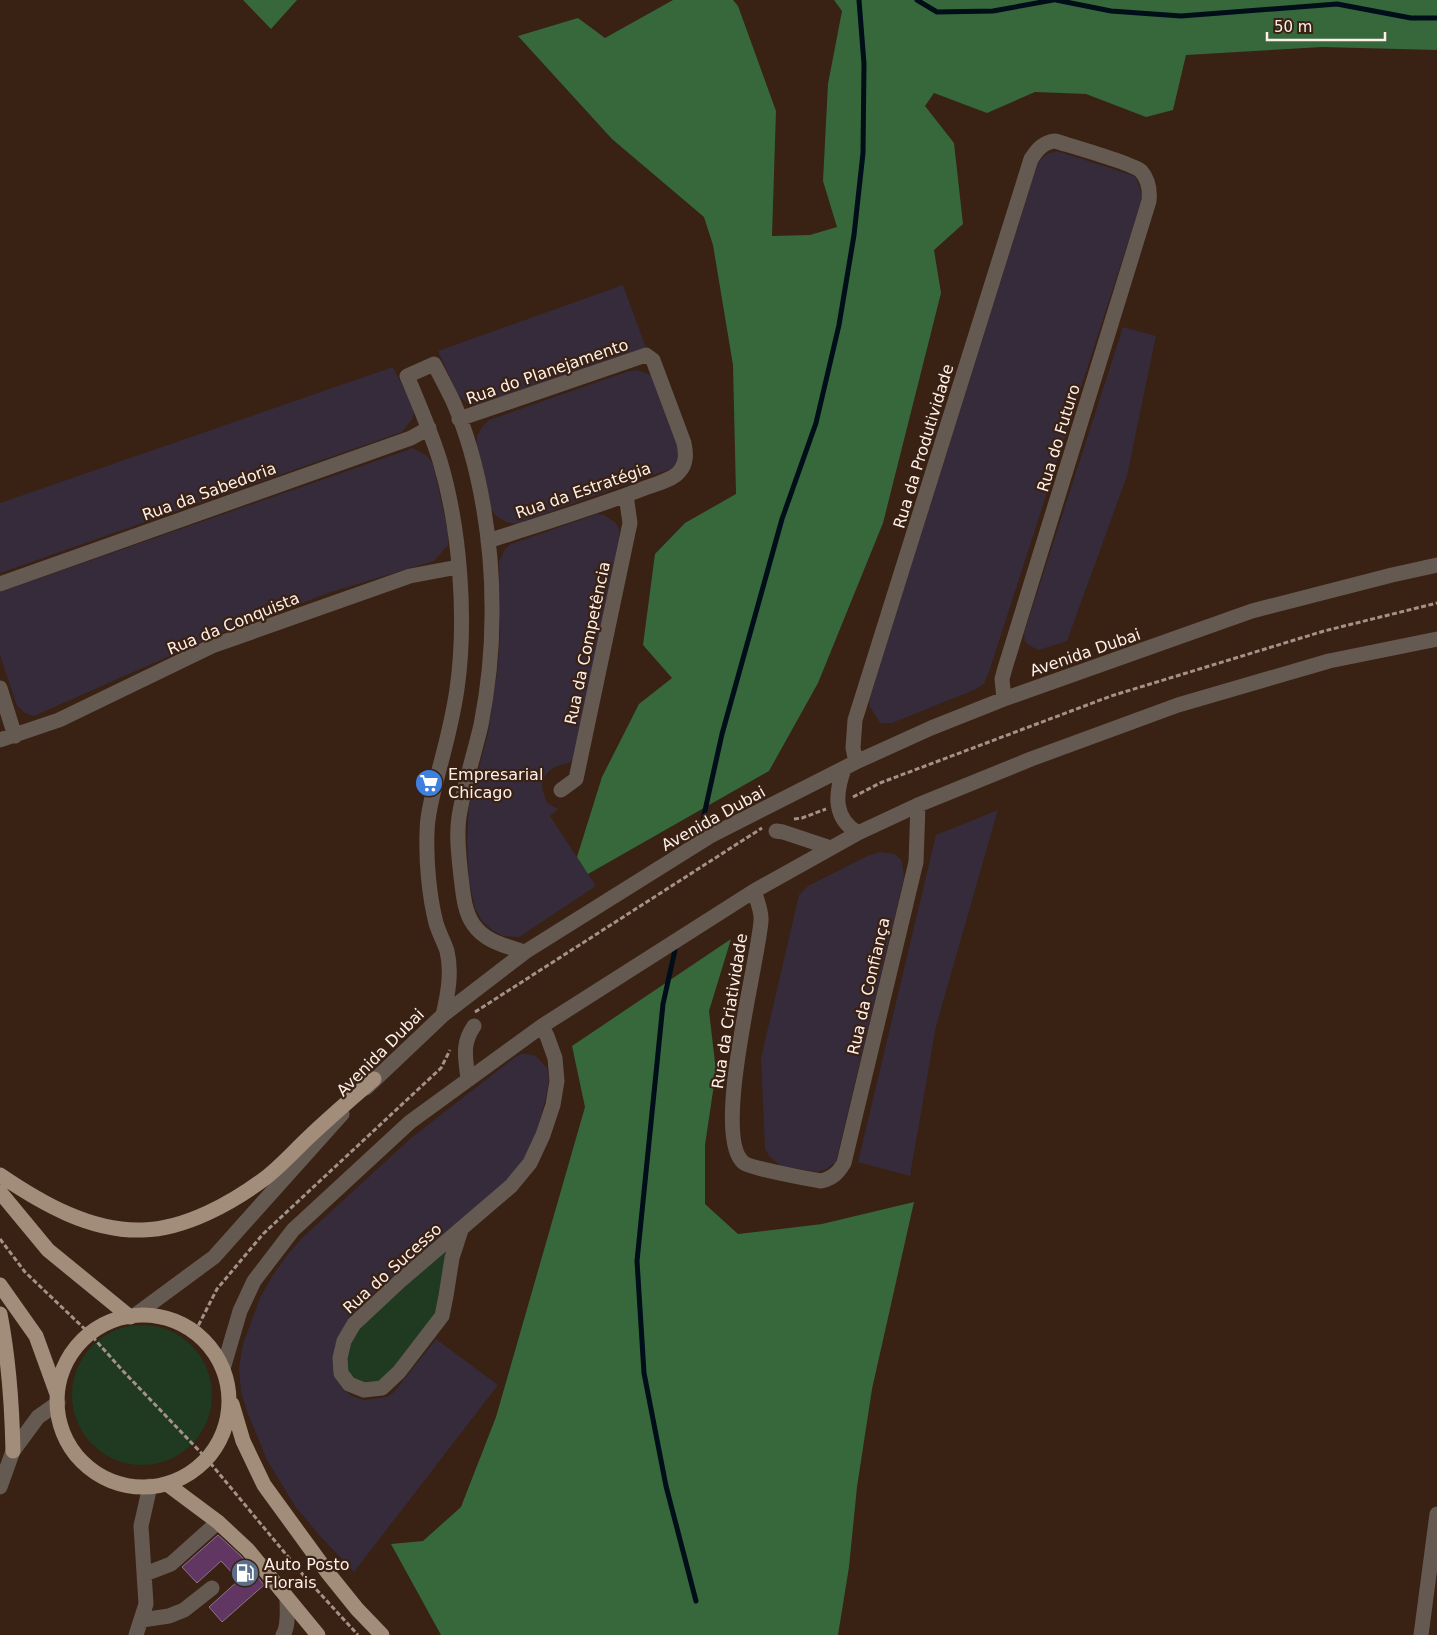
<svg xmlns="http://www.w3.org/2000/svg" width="1437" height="1635" font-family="'DejaVu Sans',sans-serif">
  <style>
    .commercial { fill: #352b3a }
    .green { fill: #1f3a21 }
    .forest { fill: #36683b }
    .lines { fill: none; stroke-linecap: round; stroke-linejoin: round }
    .stream { stroke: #000e1a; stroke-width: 5 }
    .building { fill: #623663; stroke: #8b748b }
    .path { stroke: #a49187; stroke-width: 3; stroke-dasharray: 5 2.5; stroke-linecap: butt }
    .minor { stroke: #655a51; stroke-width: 15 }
    .major { stroke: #a28c7a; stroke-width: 15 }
    .labels { text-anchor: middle; stroke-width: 4.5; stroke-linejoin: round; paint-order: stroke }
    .street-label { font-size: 16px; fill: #fef0e9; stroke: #392114 }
    .poi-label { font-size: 16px; fill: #fef0e9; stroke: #392114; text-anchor: start }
  </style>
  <rect width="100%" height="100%" fill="#392114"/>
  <path class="commercial" d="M 1057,151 L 1135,176 L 1140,188 L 1142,199 L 989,672 L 984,684 L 974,690 L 892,723 L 880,723 L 870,707 L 869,700 L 1038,162 L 1047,154 Z
    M 623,285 L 646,348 L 477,405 L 465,402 L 457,393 L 438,351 Z
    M 1123,327 L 1156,336 L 1127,476 L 1067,641 L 1039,650 L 1030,646 L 1025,642 L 1024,633 Z
    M 393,367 L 414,409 L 413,418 L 402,432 L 0,573 L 0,503 Z
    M 637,370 L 651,375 L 680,453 L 677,464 L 670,469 L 516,524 L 506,522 L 496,516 L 491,509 L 476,445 L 477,436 L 482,427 L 489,420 L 629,371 Z
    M 413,448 L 426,455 L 433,464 L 448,531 L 448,545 L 434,561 L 331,592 L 217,635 L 34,716 L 25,713 L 17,706 L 0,655 L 0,592 Z
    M 597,514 L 604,515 L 616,523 L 619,529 L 619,538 L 577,755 L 569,763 L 557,766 L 549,771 L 543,779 L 542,788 L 547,803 L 558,809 L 550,816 L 596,886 L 519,937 L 503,936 L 492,930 L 482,921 L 475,909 L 469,880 L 467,842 L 469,805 L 488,733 L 498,665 L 500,631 L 499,562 L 505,549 L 511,544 Z
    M 998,810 L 936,1026 L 910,1176 L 858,1162 L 936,835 Z
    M 880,852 L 895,854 L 902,861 L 904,878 L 836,1162 L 826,1169 L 818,1172 L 781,1166 L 770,1157 L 765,1149 L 761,1058 L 799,895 L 808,886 L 867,856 Z
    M 521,1054 L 528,1054 L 536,1056 L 547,1068 L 549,1080 L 546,1097 L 535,1140 L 524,1159 L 509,1178 L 371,1296 L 353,1318 L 336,1377 L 342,1388 L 352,1396 L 364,1400 L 387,1397 L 394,1392 L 436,1339 L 498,1385 L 354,1572 L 320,1536 L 295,1506 L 267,1460 L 248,1414 L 241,1392 L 239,1368 L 243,1344 L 260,1298 L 271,1278 L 288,1254 L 302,1238 L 411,1138 L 514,1058 Z"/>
  <path class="green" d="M 448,1248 C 445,1266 445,1287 439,1305 C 434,1320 392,1378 378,1383 C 369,1387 360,1384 352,1381 L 346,1371 L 345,1354 L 366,1318 Z
    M72 1395a70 70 0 1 1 140 0a70 70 0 1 1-140 0Z"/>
  <path class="forest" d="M 243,0 L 297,0 L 271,29 Z
    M 673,0 L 733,0 L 738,6 L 776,111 L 772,236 L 810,235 L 837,227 L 823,181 L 828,84 L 842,11 L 834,0 L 1437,0 L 1437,50 L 1322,47 L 1186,55 L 1173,110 L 1146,117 L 1086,94 L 1035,92 L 987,113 L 934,93 L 925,106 L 954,143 L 963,224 L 934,250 L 941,293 L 883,523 L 818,683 L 769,771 L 588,874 L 577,857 L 602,777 L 639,704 L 672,678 L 643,645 L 655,554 L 685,523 L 736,494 L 733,365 L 713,245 L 704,217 L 612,139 L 518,36 L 578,18 L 605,38 Z
    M 731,939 L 709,1011 L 716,1071 L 705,1145 L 705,1204 L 738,1234 L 822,1224 L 914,1202 L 872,1389 L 857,1487 L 849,1567 L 838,1635 L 441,1635 L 391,1544 L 423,1541 L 461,1507 L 496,1417 L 585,1107 L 572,1046 Z"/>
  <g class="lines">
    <path class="stream" d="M 917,0 L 937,12 L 993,11 L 1053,0
      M 1056,0 L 1111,11 L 1181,16 L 1337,4 L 1411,18 L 1437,18
      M 700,833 L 722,734 L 782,519 L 816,423 L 839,325 L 854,235 L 863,153 L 864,64 L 859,0
      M 675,950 L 663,1004 L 637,1261 L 644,1373 L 666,1486 L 696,1601"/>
  </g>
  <path class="building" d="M 218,1535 L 241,1556 L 264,1585 L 222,1622 L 209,1607 L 239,1580 L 221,1561 L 197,1583 L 182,1567 Z"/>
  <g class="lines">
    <path class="path" d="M 853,797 L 880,783 L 1111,696 L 1324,631 L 1437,603
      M 794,819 L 802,818 L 826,809
      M 475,1012 L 762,828
      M 0,1239 L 25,1272 L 90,1334 L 123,1371 L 207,1459 L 304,1576 L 358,1635
      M 195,1332 L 217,1289 L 263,1234 L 441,1068 L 450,1050"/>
    <path class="minor" d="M 459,419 L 646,355 L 653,360 L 684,443 C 686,453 687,463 679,472 C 672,480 656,484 645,488 C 593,508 540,524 488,541
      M 0,584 L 411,438 L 429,428
      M 0,688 L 15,736
      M 0,740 L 59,720 L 212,646 L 410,576 L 458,567
      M 856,762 L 853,748 L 855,720 L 1031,159 C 1037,150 1043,142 1055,141 C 1071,146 1132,163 1141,171 C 1148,179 1150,191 1149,201 L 1005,668 L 1002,679 L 1004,699
      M 844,769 C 835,794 833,818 858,833
      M 561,790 L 576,779 L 630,523 L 626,495
      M 776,831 L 783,832 L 831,848
      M 754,891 C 757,900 762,912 761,921 C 758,963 711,1138 744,1163 C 750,1168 809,1179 821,1181 C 833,1178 838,1173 844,1163 L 916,862 L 918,805
      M 443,1015 C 448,994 452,972 447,951 C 444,942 439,933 436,923 C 429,896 426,860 427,833 C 427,812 434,791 439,770 C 446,744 453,716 457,689 C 467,619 460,528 440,461 C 431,432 419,404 407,376 L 434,364 C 441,377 447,389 453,401 C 481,465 493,547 492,616 C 492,652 488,689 481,725 C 474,755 464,785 459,817 C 456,836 459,857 461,877 C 463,892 464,911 473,924 C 485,942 506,946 525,952
      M 468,1080 C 466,1058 461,1045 474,1026
      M 366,1088 L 443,1015 L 525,952 L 712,835 L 856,762 L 931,728 L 1004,699 L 1252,611 L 1392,575 L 1437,565
      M 461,1230 L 452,1258 L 446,1296 L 442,1316 L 399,1372 L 382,1388 L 364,1390 L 349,1384 L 341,1373 L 340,1358 L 344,1341 L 354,1324 L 400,1281 L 511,1186 L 530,1163 L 543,1135 L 553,1105 L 557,1081 L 555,1058 L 547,1036 L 542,1026
      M 134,1316 L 214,1257 L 342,1114
      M 223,1369 L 240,1311 L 254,1281 L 293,1230 L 410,1122 L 542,1026 L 754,891 L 858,833 L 918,805 L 1031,759 L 1178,705 L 1329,661 L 1437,639
      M 0,1487 L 13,1451 L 38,1417 L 58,1403
      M 145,1574 L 171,1564 L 218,1522
      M 142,1620 L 169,1616 L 184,1610 L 212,1588
      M 136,1635 L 146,1604 L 141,1526 L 150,1486
      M 283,1635 C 289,1626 287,1610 287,1599
      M 1421,1635 L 1437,1514"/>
    <path class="major" d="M 0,1175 C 41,1203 91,1232 143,1230 C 185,1229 232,1203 264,1179 C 280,1167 294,1151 309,1137 C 330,1117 352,1098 374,1079
      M 0,1192 L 48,1250 L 130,1317
      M 0,1285 L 36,1336 L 57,1394
      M 0,1314 C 9,1360 12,1405 13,1451
      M57 1401a86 86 0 1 1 172 0a86 86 0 1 1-172 0Z
      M 232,1404 L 243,1441 L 264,1485 L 328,1573 L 357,1609 L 382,1635
      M 167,1484 L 218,1522 L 248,1550 L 318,1635"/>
  </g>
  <defs>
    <symbol id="supermarket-disc" viewBox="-11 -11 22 22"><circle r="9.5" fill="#3f7fe0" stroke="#392114"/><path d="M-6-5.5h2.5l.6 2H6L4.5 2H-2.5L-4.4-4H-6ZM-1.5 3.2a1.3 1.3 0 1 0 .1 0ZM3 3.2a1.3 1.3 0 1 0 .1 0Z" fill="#fff"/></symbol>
    <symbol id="fuel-disc" viewBox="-11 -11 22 22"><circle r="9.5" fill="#5c6f8a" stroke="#392114"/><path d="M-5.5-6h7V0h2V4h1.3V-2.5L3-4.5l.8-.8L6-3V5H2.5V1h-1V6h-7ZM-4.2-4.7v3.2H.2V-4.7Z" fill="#fff"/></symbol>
  </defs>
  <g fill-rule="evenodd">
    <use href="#supermarket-disc" x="413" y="767" width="32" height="32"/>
    <use href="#fuel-disc" x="229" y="1557" width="32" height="32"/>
  </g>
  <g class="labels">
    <g class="street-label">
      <text transform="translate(547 371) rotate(-19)" y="6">Rua do Planejamento</text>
      <text transform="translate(1058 438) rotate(-73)" y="6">Rua do Futuro</text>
      <text transform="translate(923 446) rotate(-73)" y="6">Rua da Produtividade</text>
      <text transform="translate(583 490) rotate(-19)" y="6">Rua da Estratégia</text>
      <text transform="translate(209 491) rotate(-20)" y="6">Rua da Sabedoria</text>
      <text transform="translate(233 623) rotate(-22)" y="6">Rua da Conquista</text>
      <text transform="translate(587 643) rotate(-78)" y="6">Rua da Competência</text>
      <text transform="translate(1085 652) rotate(-19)" y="6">Avenida Dubai</text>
      <text transform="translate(713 818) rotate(-29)" y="6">Avenida Dubai</text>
      <text transform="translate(868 986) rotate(-77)" y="6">Rua da Confiança</text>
      <text transform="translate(729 1011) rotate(-81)" y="6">Rua da Criatividade</text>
      <text transform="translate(380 1052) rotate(-45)" y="6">Avenida Dubai</text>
      <text transform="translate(392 1268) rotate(-42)" y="6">Rua do Sucesso</text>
    </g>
    <g class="poi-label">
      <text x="448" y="780">Empresarial<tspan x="448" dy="18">Chicago</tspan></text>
      <text x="264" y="1570">Auto Posto<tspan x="264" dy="18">Florais</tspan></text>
    </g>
  </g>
  <path d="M1267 32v8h118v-8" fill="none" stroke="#fef0e9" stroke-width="2.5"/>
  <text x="1274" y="32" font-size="15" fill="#fef0e9" stroke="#392114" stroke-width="4" paint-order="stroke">50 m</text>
</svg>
